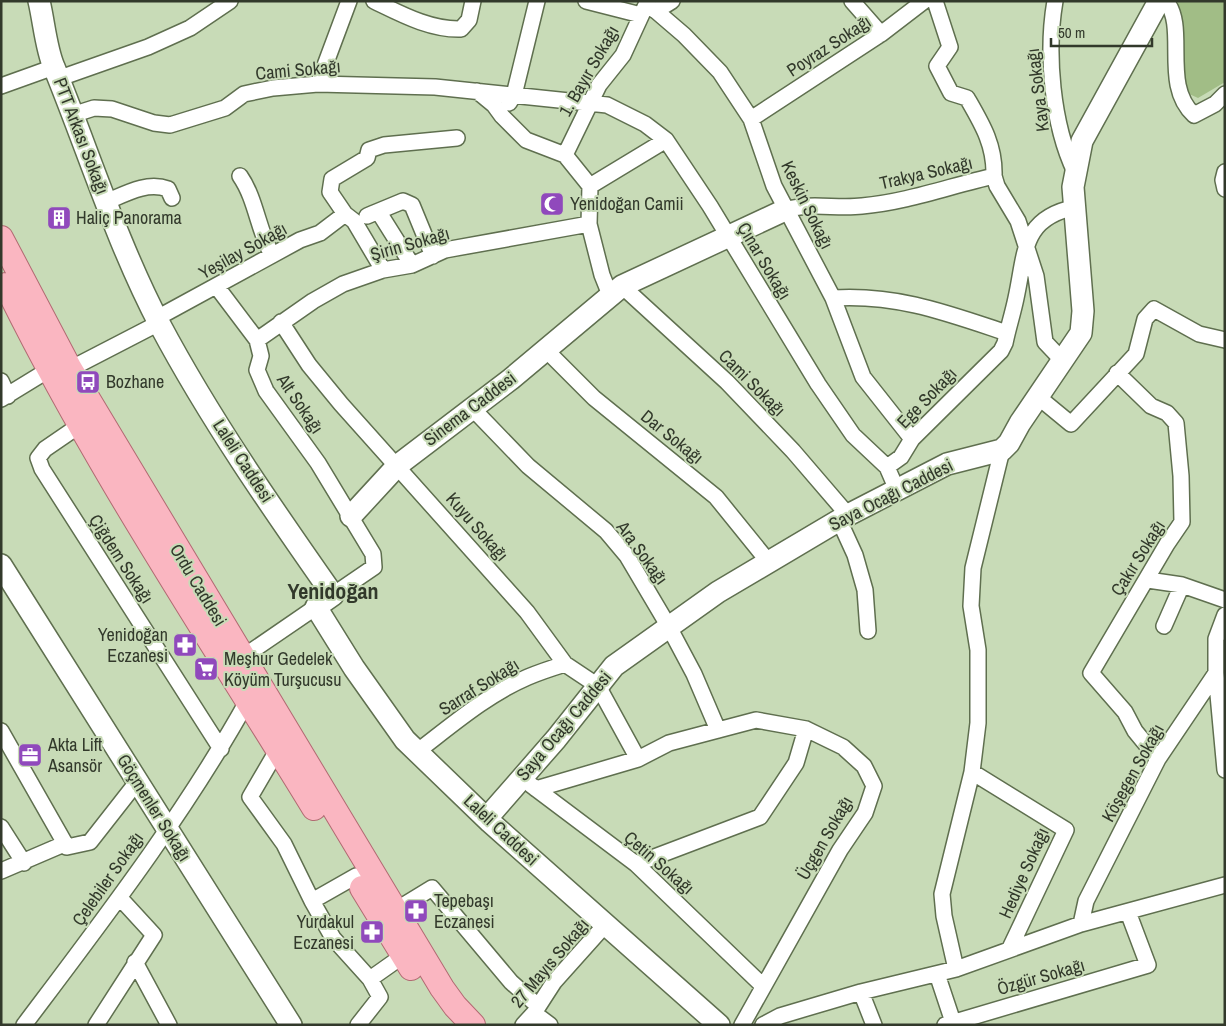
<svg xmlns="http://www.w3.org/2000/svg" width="1226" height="1026" font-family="'Archivo Narrow',sans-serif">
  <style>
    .green { fill: #a1bd86 }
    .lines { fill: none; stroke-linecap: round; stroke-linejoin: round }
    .street-casing { stroke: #5f6f4f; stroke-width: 18 }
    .secondary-casing { stroke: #5f6f4f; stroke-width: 24 }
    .primary-casing { stroke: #b16a72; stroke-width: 26 }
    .street { stroke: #fff; stroke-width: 15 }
    .secondary { stroke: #fff; stroke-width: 21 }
    .primary { stroke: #fab6c1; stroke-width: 24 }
    .labels { text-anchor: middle; stroke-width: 4; stroke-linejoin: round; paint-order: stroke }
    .street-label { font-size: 18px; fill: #32392b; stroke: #c8dbb7 }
    .poi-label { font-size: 18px; fill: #32392b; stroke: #c8dbb7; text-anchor: start }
    .district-label { font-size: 22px; font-weight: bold; fill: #32392b; stroke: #c8dbb7 }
  </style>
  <rect width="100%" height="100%" fill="#c8dbb7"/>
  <path class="green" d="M 1178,1 L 1225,1 L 1225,82 L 1198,98 L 1187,93 L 1180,75 Z"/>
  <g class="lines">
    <defs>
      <path id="street" d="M 374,1 C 401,14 430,30 461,29 L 469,20 L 473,1
        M 586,1 L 641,15
        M 852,1 L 881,34
        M 935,1 L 950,47 L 937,66 L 951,93 L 967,98 C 982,124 995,145 994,176
        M 1055,1 C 1046,53 1052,124 1075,172
        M 1166,1 C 1188,28 1161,85 1194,115 L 1215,104 L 1225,94
        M 656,11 L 672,1
        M 60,78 L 148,47 L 190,28 L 230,1
        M 318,84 L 349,1
        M 1,86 L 54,67
        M 477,91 L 494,105 L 502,116 L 526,140 L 565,155 L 590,186 L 589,224 L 602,275 L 610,295
        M 509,103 L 514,95 L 537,1
        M 72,115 L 94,108 L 112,109 L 154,123 L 170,125 L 225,108 L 244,94 L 273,88 L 318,84 L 435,87 L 607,105 L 645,124 L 666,140 L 710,206 L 818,384 L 853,435 L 887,467
        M 751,119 L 881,34 L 924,1
        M 565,155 L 599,85 L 623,55 L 646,5 L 656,11 L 684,35 L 720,72 L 751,119 L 774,186 L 833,298 L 863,377 L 912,439
        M 1225,172 L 1223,180 L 1225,189
        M 240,176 C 256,199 258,230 272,255
        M 590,186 L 666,140
        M 106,202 C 125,194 147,181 168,189 L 172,198
        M 785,210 C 810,202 836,209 862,206 C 907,202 950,186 994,176 L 997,186 L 1018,221 L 1036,276 L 1045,342 L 1063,361
        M 374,213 L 403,201 L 412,205 L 433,256
        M 367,216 L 374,213 L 380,214 L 412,265
        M 383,270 L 354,221 L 345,214 L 330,192 L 332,179 L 367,158 L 369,150 L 384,145 L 457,138
        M 622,286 L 727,382 L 793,451 L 848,515
        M 217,287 L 257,340 L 261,356 L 257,370 L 266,391 L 318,463 L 373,554 L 374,567 L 333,595
        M 833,298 C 897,294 947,313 1007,333
        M 157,318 L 300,240 L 320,233 L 345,214
        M 281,322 L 309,365 L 341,404 L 527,612 L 565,664 L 598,686 L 638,759
        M 257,340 L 313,301 L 343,284 L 383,270 L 412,265 L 445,250 L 589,224
        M 546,350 L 594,398 L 716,497 L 767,560
        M 70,369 L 159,323
        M 1117,373 L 1151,406 L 1167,413 L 1176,423 L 1181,476 L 1182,522 L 1167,544 L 1091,673 L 1125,712 L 1135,731 L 1158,759
        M 1,381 L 8,396
        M 1037,396 L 1071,424 L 1136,354 L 1145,319 L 1154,309 L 1199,334 L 1225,340
        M 1,399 L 50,369
        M 473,409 L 528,466 L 606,531 L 627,556 L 669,627 L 694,674 L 718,730
        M 80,425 L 45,449 L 38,458 L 42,469 L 221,749
        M 897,490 L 887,467 L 901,457 L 912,439 L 1001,351 L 1005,343 C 1008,328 1013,313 1016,298 C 1026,253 1021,218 1076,207
        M 839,520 L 855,555 L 865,590 L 868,631
        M 1148,580 L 1182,585 L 1225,600
        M 1164,626 L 1182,585
        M 243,657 L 316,607
        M 1216,673 L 1225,770
        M 1,731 L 67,847 L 90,842 L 137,782
        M 278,749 L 250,797 L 284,844 L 312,901 L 333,938 L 370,979 L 380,997 L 358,1025
        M 418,751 C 452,725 488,694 528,677 C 540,672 552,668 565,664
        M 972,772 L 1066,830 L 1010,948
        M 531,785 L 636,864 L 762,985
        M 536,789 L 638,759 L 669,743 L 756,720 L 806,729 L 843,747 L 864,766 L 874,786 L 865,813 L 840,850 L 742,1025
        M 1,827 L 24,863
        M 636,864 L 760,817 L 796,763 L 806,729
        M 1,871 L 64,844
        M 312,901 L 356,876
        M 396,910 L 432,888 L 511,982 L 538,1006
        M 1081,924 L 1086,901 L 1158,759 L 1216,673 L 1216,639 L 1225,615
        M 135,962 L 169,1025
        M 956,969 L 944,916 L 942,894 L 972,772 L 978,723 L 978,650 L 971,606 L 973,568 L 1002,450
        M 937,974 L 953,1022
        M 370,979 L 404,955
        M 861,992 L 874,1025
        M 534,1013 L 550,1025
        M 24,1025 C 103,920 184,815 248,700
        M 96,1025 L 154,935 L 120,898
        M 523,1025 L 534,1013 L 554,982 L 605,925
        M 763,1025 L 780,1016 L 861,992 L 956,969 L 1081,924 L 1225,885
        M 945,1025 L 1148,965 L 1128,912"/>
      <path id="secondary" d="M 39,1 C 44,22 46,49 54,67 C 89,153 117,243 160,325 C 210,419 272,508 333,595 L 316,607 L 354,668 L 405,740 L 490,822 L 719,1025
        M 351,516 L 398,465 L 511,379 L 622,286 L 785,210
        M 1,565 L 291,1025
        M 487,818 L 556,739 L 614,666 L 718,592 L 848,515 L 947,464 L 1002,450 L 1009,443 L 1020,423 L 1081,333 L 1083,311 L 1073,187 L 1082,141 L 1159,1"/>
      <path id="primary" d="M 1,238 L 70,369 L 442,988 L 455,1006 L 473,1025
        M 6,285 C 95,467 209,636 314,808
        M 362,888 L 411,968"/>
    </defs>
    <use href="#street" class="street-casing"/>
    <use href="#secondary" class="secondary-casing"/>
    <use href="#primary" class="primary-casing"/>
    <use href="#street" class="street"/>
    <use href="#secondary" class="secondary"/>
    <use href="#primary" class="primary"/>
  </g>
  <defs>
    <symbol id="mosque-square" viewBox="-11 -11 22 22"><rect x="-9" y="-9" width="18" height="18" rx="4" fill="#9049bc" stroke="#c8dbb7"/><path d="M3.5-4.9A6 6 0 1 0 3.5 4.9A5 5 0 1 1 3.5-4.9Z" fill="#fff"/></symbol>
    <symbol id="building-square" viewBox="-11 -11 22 22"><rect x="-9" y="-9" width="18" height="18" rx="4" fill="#9049bc" stroke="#c8dbb7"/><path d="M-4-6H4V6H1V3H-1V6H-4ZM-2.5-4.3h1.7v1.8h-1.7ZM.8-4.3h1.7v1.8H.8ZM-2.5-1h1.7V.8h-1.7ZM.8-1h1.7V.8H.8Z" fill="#fff"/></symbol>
    <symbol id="bus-square" viewBox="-11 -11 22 22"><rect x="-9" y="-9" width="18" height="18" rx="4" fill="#9049bc" stroke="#c8dbb7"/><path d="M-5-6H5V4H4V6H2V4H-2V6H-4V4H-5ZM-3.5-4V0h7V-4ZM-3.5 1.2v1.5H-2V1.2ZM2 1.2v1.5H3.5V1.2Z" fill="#fff"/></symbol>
    <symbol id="pharmacy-square" viewBox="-11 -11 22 22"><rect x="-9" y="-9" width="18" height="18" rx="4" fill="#9049bc" stroke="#c8dbb7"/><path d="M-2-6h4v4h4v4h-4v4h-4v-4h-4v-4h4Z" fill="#fff"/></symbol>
    <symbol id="supermarket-square" viewBox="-11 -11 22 22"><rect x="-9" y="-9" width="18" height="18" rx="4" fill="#9049bc" stroke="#c8dbb7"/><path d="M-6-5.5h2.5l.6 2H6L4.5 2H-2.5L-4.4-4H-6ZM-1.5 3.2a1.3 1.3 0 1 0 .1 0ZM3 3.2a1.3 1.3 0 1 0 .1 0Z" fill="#fff"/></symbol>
    <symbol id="office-square" viewBox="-11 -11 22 22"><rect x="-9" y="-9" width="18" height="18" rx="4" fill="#9049bc" stroke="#c8dbb7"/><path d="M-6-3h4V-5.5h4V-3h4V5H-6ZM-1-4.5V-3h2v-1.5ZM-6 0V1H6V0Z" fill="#fff"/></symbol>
  </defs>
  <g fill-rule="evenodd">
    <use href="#mosque-square" x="538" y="190" width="28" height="28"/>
    <use href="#building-square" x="45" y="204" width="28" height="28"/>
    <use href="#bus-square" x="74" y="368" width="28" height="28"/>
    <use href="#pharmacy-square" x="171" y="631" width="28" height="28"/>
    <use href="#supermarket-square" x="192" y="655" width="28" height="28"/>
    <use href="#office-square" x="16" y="741" width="28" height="28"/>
    <use href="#pharmacy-square" x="402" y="897" width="28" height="28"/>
    <use href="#pharmacy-square" x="358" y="918" width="28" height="28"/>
  </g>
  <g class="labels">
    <g class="street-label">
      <text transform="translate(829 46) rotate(-33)" y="6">Poyraz Sokağı</text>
      <text transform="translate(298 70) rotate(-5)" y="6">Cami Sokağı</text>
      <text transform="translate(589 71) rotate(-60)" y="6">1. Bayır Sokağı</text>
      <text transform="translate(1038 90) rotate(-97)" y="6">Kaya Sokağı</text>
      <text transform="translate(81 136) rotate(69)" y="6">PTT Arkası Sokağı</text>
      <text transform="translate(926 173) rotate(-13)" y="6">Trakya Sokağı</text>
      <text transform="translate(807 205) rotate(64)" y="6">Keskin Sokağı</text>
      <text transform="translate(410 244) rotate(-16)" y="6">Şirin Sokağı</text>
      <text transform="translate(243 251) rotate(-29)" y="6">Yeşilay Sokağı</text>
      <text transform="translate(764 261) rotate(59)" y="6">Çınar Sokağı</text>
      <text transform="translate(752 383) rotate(45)" y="6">Cami Sokağı</text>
      <text transform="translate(927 398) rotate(-46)" y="6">Ege Sokağı</text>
      <text transform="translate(300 404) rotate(56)" y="6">Alt Sokağı</text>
      <text transform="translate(470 409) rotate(-37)" y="6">Sinema Caddesi</text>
      <text transform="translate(672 437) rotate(39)" y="6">Dar Sokağı</text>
      <text transform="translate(243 461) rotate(57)" y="6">Laleli Caddesi</text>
      <text transform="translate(891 495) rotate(-27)" y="6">Saya Ocağı Caddesi</text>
      <text transform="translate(477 527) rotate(49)" y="6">Kuyu Sokağı</text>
      <text transform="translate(642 553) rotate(54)" y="6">Ara Sokağı</text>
      <text transform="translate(1138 558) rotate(-58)" y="6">Çakır Sokağı</text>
      <text transform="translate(121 559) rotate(57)" y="6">Çiğdem Sokağı</text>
      <text transform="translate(198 585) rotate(59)" y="6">Ordu Caddesi</text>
      <text transform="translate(479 687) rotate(-32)" y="6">Sarraf Sokağı</text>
      <text transform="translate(564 726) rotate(-50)" y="6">Saya Ocağı Caddesi</text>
      <text transform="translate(1133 773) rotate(-61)" y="6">Köşegen Sokağı</text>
      <text transform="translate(154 808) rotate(58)" y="6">Göçmenler Sokağı</text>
      <text transform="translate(501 830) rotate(43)" y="6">Laleli Caddesi</text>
      <text transform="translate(825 838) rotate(-60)" y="6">Üçgen Sokağı</text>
      <text transform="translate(659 863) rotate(41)" y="6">Çetin Sokağı</text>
      <text transform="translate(1024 873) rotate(-66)" y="6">Hediye Sokağı</text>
      <text transform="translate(108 879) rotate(-55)" y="6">Çelebiler Sokağı</text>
      <text transform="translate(550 963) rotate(-50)" y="6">27 Mayıs Sokağı</text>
      <text transform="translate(1041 977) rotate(-16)" y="6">Özgür Sokağı</text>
    </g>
    <g class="poi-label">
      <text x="570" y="210">Yenidoğan Camii</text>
      <text x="76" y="224">Haliç Panorama</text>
      <text x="106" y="388">Bozhane</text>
      <text x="168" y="641" text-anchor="end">Yenidoğan<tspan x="168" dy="21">Eczanesi</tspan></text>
      <text x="224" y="665">Meşhur Gedelek<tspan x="224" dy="21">Köyüm Turşucusu</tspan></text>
      <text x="48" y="751">Akta Lift<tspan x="48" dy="21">Asansör</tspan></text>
      <text x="434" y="907">Tepebaşı<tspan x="434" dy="21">Eczanesi</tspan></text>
      <text x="354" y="928" text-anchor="end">Yurdakul<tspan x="354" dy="21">Eczanesi</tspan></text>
    </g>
    <g class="district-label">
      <text x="333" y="599">Yenidoğan</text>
    </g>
  </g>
  <rect width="1226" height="1026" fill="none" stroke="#32392b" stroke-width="5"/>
  <path d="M1051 38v8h101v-8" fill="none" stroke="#32392b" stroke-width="2.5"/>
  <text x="1058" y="38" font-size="15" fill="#32392b" stroke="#c8dbb7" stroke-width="4" paint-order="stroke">50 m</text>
</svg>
